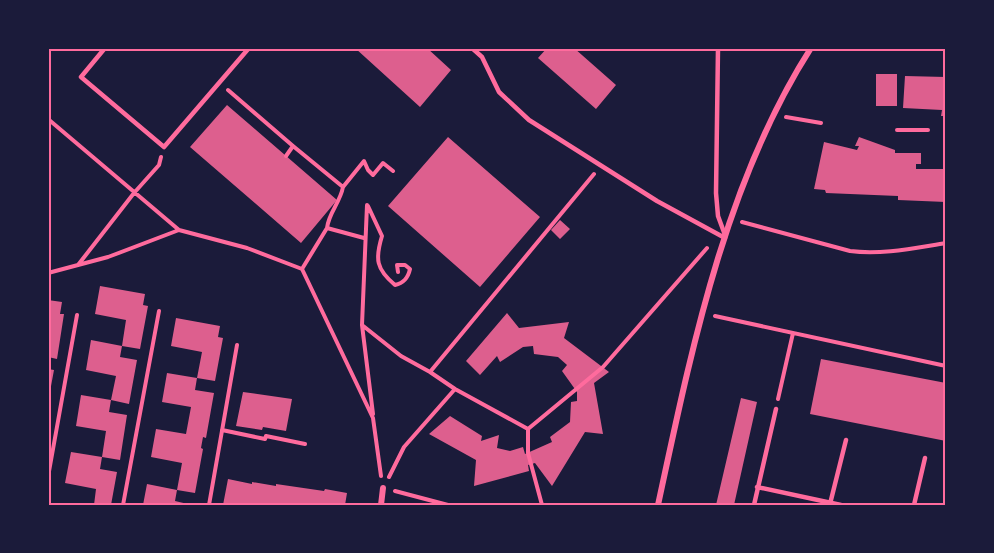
<svg xmlns="http://www.w3.org/2000/svg" width="994" height="553" font-family="Karla,sans-serif">
  <style>
    .building { fill: #dd5f8e }
    .lines { fill: none; stroke-linecap: round; stroke-linejoin: round }
    .path { stroke: #ff6b9d; stroke-width: 4 }
    .service { stroke: #ff6b9d; stroke-width: 4.5 }
    .minor { stroke: #ff6b9d; stroke-width: 6 }
    .neatline { fill: none; stroke: #ff6b9d; stroke-width: 2 }
  </style>
  <rect width="100%" height="100%" fill="#1b1b3a"/>
  <path class="building" d="M 355,48 L 427,48 L 451,70 L 420,107 Z
    M 547,48 L 574,48 L 616,85 L 596,109 L 538,58 Z
    M 876,74 L 897,74 L 897,106 L 876,106 Z
    M 905,76 L 946,77 L 946,116 L 941,116 L 942,110 L 903,108 Z
    M 227,105 L 337,200 L 301,243 L 190,147 Z
    M 448,137 L 540,217 L 480,287 L 388,206 Z
    M 859,137 L 895,150 L 895,153 L 921,153 L 921,164 L 916,164 L 916,169 L 946,169 L 946,202 L 898,200 L 898,196 L 826,193 L 825,190 L 814,189 L 824,142 L 857,150 L 859,146 L 855,146 Z
    M 560,220 L 570,229 L 560,239 L 551,230 Z
    M 100,286 L 145,294 L 143,305 L 148,306 L 140,349 L 122,346 L 126,320 L 95,314 Z
    M 48,300 L 62,302 L 60,314 L 64,314 L 57,359 L 48,357 Z
    M 507,313 L 519,328 L 569,322 L 564,338 L 609,372 L 594,383 L 603,434 L 585,432 L 552,486 L 535,463 L 528,465 L 529,471 L 474,486 L 476,460 L 429,434 L 450,416 L 482,436 L 481,441 L 499,435 L 497,448 L 510,451 L 523,447 L 525,454 L 552,442 L 550,437 L 570,422 L 571,402 L 577,401 L 577,392 L 562,371 L 567,365 L 558,357 L 534,354 L 533,346 L 523,347 L 500,362 L 497,356 L 480,375 L 466,361 Z
    M 176,318 L 220,326 L 218,337 L 223,338 L 215,381 L 197,378 L 202,352 L 171,346 Z
    M 91,340 L 122,346 L 120,357 L 137,360 L 129,404 L 111,400 L 116,376 L 86,370 Z
    M 821,359 L 946,383 L 946,441 L 810,414 Z
    M 48,369 L 54,370 L 49,397 L 48,397 Z
    M 167,373 L 197,378 L 195,390 L 214,393 L 206,438 L 203,437 L 201,448 L 203,449 L 195,493 L 177,490 L 175,501 L 192,505 L 143,505 L 147,484 L 177,490 L 182,463 L 151,457 L 156,429 L 186,434 L 191,407 L 162,402 Z
    M 243,392 L 292,399 L 286,431 L 263,427 L 262,430 L 236,426 Z
    M 81,395 L 111,400 L 109,412 L 127,415 L 120,460 L 102,457 L 106,431 L 76,426 Z
    M 741,398 L 757,402 L 734,505 L 716,505 Z
    M 71,452 L 102,457 L 100,469 L 117,472 L 111,505 L 94,505 L 96,489 L 65,483 Z
    M 228,479 L 252,484 L 252,482 L 276,486 L 276,484 L 324,491 L 325,489 L 347,493 L 345,505 L 223,505 Z"/>
  <g class="lines">
    <path class="path" d="M 228,90 L 293,146 L 286,156
      M 786,117 L 821,123
      M 48,119 L 179,230
      M 897,130 L 928,130
      M 293,146 L 343,187 L 364,161 L 368,170 L 373,175 L 383,163 L 393,171
      M 343,187 C 340,203 329,212 327,228 L 364,238
      M 367,205 L 362,325 L 373,414
      M 368,206 L 382,236 C 375,259 376,269 395,285 C 404,283 408,278 410,269 L 405,265 L 397,265 L 398,272
      M 742,222 L 850,251 C 882,255 914,248 946,243
      M 78,265 L 134,193 L 159,165 L 161,157
      M 302,269 L 327,228
      M 48,273 L 108,257 L 179,230 L 247,248 L 302,269 L 373,418 L 381,476
      M 715,316 L 946,366
      M 362,325 L 401,356 L 430,372 L 455,389 L 528,429 L 528,453 L 542,505
      M 430,372 L 594,174
      M 778,399 L 793,333
      M 528,429 L 603,367 L 707,248
      M 222,430 L 265,439 L 266,436 L 305,444
      M 48,477 L 77,315
      M 389,477 L 404,447 L 455,389
      M 395,491 L 448,505
      M 123,505 L 159,311
      M 209,505 L 237,345"/>
    <path class="service" d="M 105,48 L 81,77 L 164,147 L 249,48
      M 472,48 L 482,57 L 499,92 L 529,120 L 657,201 L 725,238
      M 718,48 L 716,193 L 718,216 L 725,235
      M 757,487 L 841,505
      M 830,504 L 846,440
      M 754,505 L 776,409
      M 914,505 L 925,458"/>
    <path class="minor" d="M 381,505 L 383,488
      M 658,505 C 691,352 725,182 811,48"/>
  </g>
  <rect width="994" height="553" fill="none" stroke="#1b1b3a" stroke-width="99"/>
  <rect x="50" y="50" width="894" height="454" class="neatline"/>
</svg>
